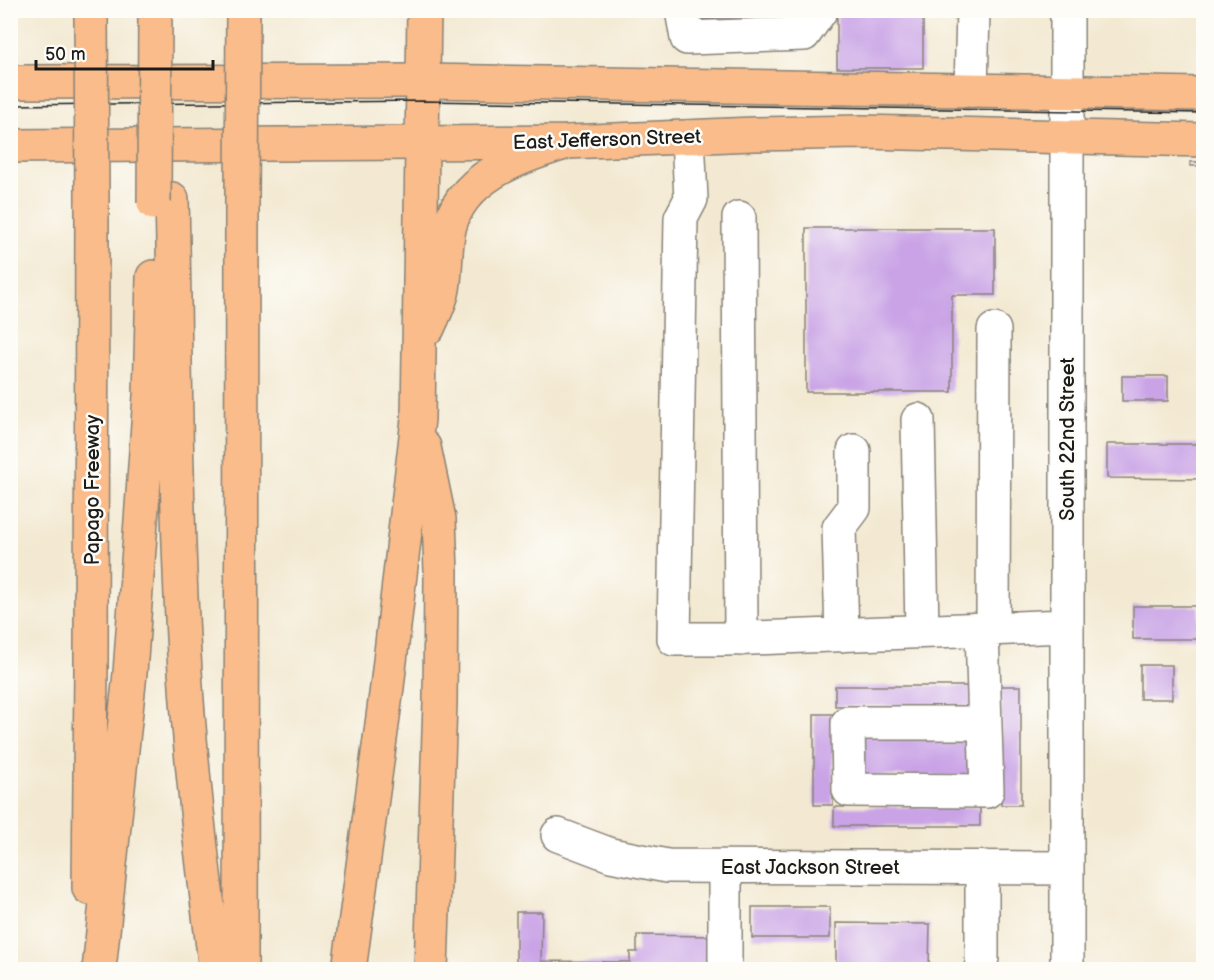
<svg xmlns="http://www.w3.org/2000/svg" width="1214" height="980" font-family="'Balsamiq Sans',sans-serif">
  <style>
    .building { fill: #c9a3e6 }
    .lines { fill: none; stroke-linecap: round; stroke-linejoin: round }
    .minor-casing { stroke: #888277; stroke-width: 36 }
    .major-casing { stroke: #888277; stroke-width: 36 }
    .highway-casing { stroke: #888277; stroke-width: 36 }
    .minor { stroke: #fff; stroke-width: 33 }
    .major { stroke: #f9bc8a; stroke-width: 33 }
    .highway { stroke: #f9bc8a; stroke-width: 33 }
    .tram { stroke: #1c1c1c; stroke-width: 1.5 }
    .highway-bridge-casing { stroke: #888277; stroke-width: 36; stroke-linecap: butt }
    .highway-bridge { stroke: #f9bc8a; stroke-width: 33 }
    .labels { text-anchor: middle; stroke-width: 5; stroke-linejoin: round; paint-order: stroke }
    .street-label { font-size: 20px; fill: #1c1c1c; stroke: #fdfcf7 }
  </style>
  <rect width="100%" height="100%" fill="#fdfcf7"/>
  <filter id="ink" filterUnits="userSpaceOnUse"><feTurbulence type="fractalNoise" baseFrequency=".0167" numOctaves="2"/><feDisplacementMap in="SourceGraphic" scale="12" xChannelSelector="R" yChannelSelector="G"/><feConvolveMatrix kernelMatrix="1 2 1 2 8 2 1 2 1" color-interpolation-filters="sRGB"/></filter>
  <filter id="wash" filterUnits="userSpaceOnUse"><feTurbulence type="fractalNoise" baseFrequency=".008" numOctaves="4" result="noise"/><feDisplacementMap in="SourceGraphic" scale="24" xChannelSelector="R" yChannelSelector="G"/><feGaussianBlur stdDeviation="1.35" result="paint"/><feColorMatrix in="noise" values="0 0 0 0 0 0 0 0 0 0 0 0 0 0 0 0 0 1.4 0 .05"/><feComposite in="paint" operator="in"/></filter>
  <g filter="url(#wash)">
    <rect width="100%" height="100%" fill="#f3e9d2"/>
    <g id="blocks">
      <path class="building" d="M 695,10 L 806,10 L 806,19 L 695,19 Z
        M 837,12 L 923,12 L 923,68 L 837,68 Z
        M 1190,162 L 1204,162 L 1204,166 L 1190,166 Z
        M 806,228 L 995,228 L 995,295 L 952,295 L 952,392 L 806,392 Z
        M 1122,376 L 1168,376 L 1168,401 L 1122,401 Z
        M 1107,444 L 1204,444 L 1204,479 L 1107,478 Z
        M 1133,606 L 1199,606 L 1199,639 L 1133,639 Z
        M 1140,665 L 1172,665 L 1172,699 L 1140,699 Z
        M 835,686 L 972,686 L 972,706 L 835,706 Z
        M 1001,686 L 1021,686 L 1021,805 L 1001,805 Z
        M 814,714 L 833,714 L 833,805 L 814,805 Z
        M 860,735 L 971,735 L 971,776 L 860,776 Z
        M 834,807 L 980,807 L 980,826 L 834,826 Z
        M 752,907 L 830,907 L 830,938 L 752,938 Z
        M 516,912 L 542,912 L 541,961 L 630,962 L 630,952 L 637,952 L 637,935 L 712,936 L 711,967 L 700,966 L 700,970 L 516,970 Z
        M 836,923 L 930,924 L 929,967 L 944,967 L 944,970 L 841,970 L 841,967 L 836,967 Z
        M 751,966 L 830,966 L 830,970 L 751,970 Z"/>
    </g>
  </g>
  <g filter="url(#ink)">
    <use href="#blocks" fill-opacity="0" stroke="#888277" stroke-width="1.5"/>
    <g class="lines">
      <defs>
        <path id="minor" d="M 682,10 L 687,38 L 804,34 L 821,10
          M 1067,10 L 1067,970
          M 971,90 L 973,10
          M 688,137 L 691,199 L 681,218 L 674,639 L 726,639 L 1066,626
          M 739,218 L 741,639
          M 918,420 L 922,631
          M 993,629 L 994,330
          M 982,630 L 987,791 L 849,790 L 848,723 L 984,723
          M 842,635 L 839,528 L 854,508 L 854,451
          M 558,835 L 611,855 L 667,866 L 1066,868
          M 982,868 L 982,958
          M 725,970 L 725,867"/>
        <path id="major" d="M 10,82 L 423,81 L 1204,94
          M 10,146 L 568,142 L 753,134 L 861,132 L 1204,140"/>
        <path id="highway" d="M 172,199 C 176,357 175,515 185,671 C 191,771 203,871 216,970
          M 428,328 C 433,316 441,302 443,289 C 446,271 445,253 448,234 C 457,177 521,156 568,142
          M 424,447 L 439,519 L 441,572 L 440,703 L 431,970
          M 89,888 L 91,671 L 92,203
          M 99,970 L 130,673 L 150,396 L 153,277
          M 241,970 L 242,199
          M 349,970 L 387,687 L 418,419 L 424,10"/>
      </defs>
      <use href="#minor" class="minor-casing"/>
      <use href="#major" class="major-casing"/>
      <use href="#highway" class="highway-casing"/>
      <use href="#minor" class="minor"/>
      <use href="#major" class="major"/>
      <use href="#highway" class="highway"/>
      <path class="tram" d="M 10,105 L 423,101 L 1204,113"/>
      <defs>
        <path id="highway-bridge" d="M 91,10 L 92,203
          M 242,199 L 243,10
          M 154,203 L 155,10"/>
      </defs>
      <use href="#highway-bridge" class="highway-bridge-casing"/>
      <use href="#highway-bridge" class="highway-bridge"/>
    </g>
  </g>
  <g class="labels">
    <g class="street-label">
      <text transform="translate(607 139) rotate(-2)" y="7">East Jefferson Street</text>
      <text transform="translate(1067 439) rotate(-90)" y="7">South 22nd Street</text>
      <text transform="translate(92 490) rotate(-90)" y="7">Papago Freeway</text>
      <text x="810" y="874">East Jackson Street</text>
    </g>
  </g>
  <rect width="1214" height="980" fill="none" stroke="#fdfcf7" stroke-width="36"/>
  <path d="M36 60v9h177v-9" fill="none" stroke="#1c1c1c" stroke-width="3"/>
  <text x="45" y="60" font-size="18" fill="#1c1c1c" stroke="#fdfcf7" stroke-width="4.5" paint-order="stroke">50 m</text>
</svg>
